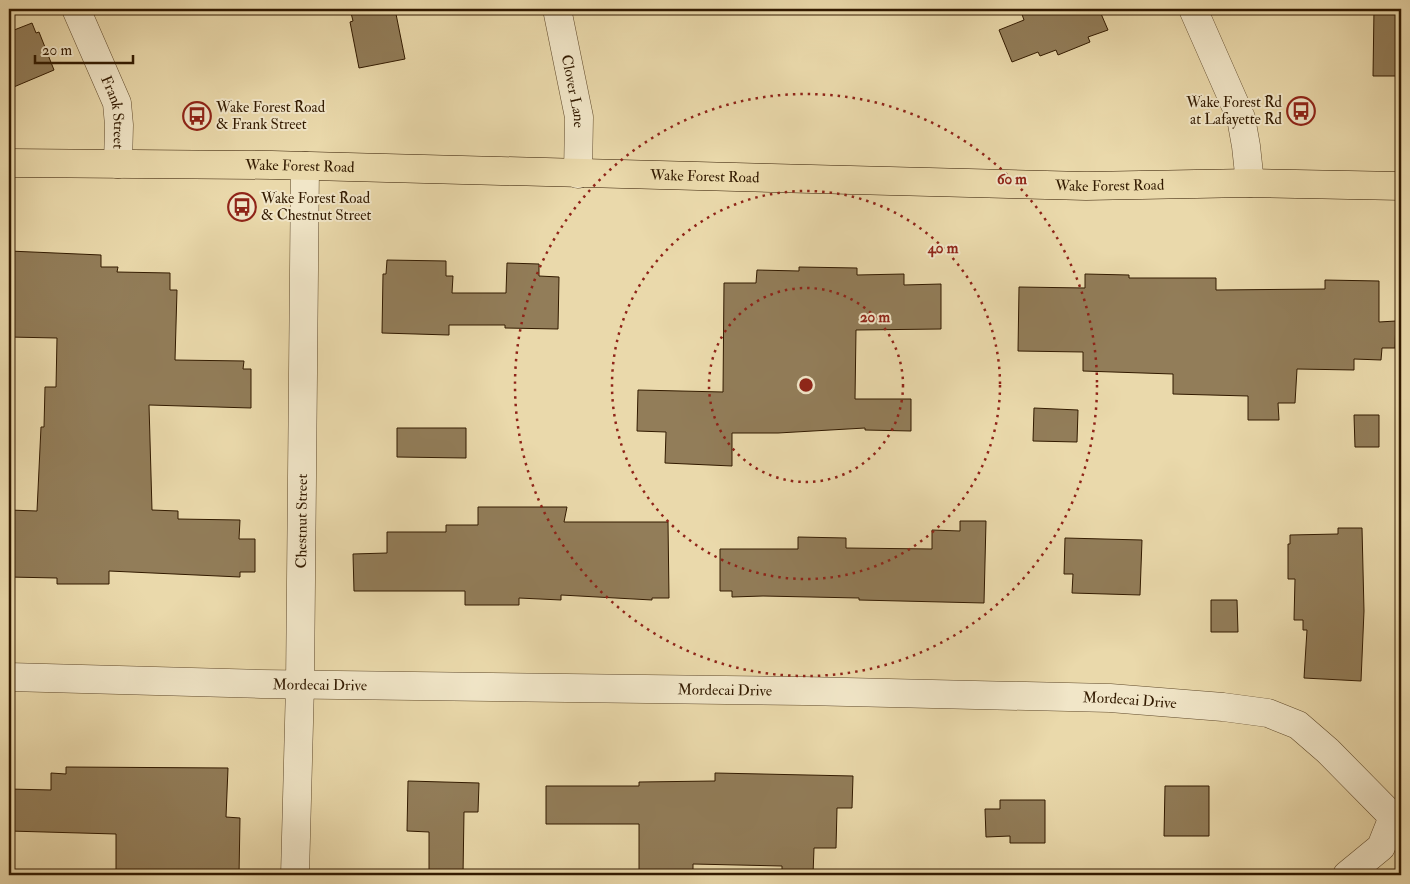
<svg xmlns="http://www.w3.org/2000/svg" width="1410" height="884" font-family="'IM FELL Double Pica',serif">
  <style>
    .building { fill: #927d59; stroke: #321a00 }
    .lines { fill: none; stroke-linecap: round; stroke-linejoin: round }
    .minor-casing { stroke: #604a2b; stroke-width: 29 }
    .major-casing { stroke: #321a00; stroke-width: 29 }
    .minor { stroke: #f1e6c8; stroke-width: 28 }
    .major { stroke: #ead9ab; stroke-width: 28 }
    .ring { fill: none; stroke: #8f2418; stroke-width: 2.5; stroke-dasharray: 2.5 5 }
    .labels { text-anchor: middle; stroke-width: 4; stroke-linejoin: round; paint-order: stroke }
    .street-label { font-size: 15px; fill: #321a00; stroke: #f1e6c8 }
    .poi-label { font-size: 15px; fill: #321a00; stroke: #f1e6c8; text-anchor: start }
    .centre { fill: #8f2418; stroke: #f1e6c8; stroke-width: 2.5 }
    .ring-label { font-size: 15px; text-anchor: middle; font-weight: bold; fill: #8f2418; stroke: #f1e6c8; stroke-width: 4; stroke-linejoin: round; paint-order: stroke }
  </style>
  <rect width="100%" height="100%" fill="#ead9ab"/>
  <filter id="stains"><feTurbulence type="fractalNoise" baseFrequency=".004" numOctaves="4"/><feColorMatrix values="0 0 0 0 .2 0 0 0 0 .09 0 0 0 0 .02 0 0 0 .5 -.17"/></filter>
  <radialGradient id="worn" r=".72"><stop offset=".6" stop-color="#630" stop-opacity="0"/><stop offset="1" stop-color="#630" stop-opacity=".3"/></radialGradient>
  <path class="building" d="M 350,9 L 395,9 L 405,59 L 359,68 L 350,22 L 353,21 Z
    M 1020,9 L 1099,9 L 1108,30 L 1088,37 L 1090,42 L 1058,55 L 1056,50 L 1040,56 L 1038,52 L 1012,62 L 999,30 L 1024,20 Z
    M 1374,9 L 1401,9 L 1401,76 L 1373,76 Z
    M 32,23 L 36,33 L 39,32 L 54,70 L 9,89 L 9,32 Z
    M 9,251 L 101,255 L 101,267 L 118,267 L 117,272 L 170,273 L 170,290 L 177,290 L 175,360 L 244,361 L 243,369 L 251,369 L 251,408 L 149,405 L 152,510 L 178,511 L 178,519 L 240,520 L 239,539 L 255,539 L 255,572 L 240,572 L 240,577 L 109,571 L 109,584 L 57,584 L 57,578 L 9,577 L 9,510 L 37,511 L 41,427 L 44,427 L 45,387 L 56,387 L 57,338 L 9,337 Z
    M 387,260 L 446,261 L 446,276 L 453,276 L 452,293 L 506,293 L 507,263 L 539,264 L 539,276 L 559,277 L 558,329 L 505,328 L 505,325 L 449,325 L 449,335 L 382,333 L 383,274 L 386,274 Z
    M 799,267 L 857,268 L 857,275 L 904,274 L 904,285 L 941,284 L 941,329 L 856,330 L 855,399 L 911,399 L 911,431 L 865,430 L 865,428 L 778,433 L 732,433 L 732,466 L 665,463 L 666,432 L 637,431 L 638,390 L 723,392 L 724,283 L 756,283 L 757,270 L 799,271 Z
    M 1085,274 L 1129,275 L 1129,278 L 1216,278 L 1216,290 L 1325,289 L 1325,280 L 1379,281 L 1379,322 L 1396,321 L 1395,348 L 1382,348 L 1381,360 L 1354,359 L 1354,370 L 1297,369 L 1295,403 L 1278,403 L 1279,420 L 1248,420 L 1248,396 L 1173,394 L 1173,374 L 1083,371 L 1083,352 L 1018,351 L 1019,287 L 1085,288 Z
    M 1034,408 L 1078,410 L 1077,442 L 1033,441 Z
    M 1354,415 L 1379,415 L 1379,447 L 1355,447 Z
    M 397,428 L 466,428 L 466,458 L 397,457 Z
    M 478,507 L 567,507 L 564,522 L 668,522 L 669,598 L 652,598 L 652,600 L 561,595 L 561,600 L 519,598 L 519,605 L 465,605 L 465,591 L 354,591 L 353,554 L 387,553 L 387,532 L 446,532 L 446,525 L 478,525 Z
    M 960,521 L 986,521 L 984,603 L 859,600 L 859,598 L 763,596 L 732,597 L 732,591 L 720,591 L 720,549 L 798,549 L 798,537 L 846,538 L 846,548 L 932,549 L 932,530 L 960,531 Z
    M 1338,528 L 1362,528 L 1364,611 L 1361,681 L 1304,678 L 1307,630 L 1303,630 L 1303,620 L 1294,620 L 1295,579 L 1288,579 L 1288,544 L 1290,544 L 1290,535 L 1338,534 Z
    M 1065,538 L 1142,540 L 1140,595 L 1072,593 L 1073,574 L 1064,574 Z
    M 1211,600 L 1237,600 L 1238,632 L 1211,632 Z
    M 66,767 L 228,768 L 226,817 L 240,818 L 239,875 L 116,875 L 116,834 L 9,831 L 9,789 L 51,790 L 51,773 L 66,774 Z
    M 715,773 L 853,776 L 852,808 L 837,808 L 836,848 L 814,848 L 813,875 L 782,875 L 782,866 L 693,864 L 693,875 L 639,875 L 639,824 L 546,824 L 546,786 L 639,786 L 639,782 L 715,781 Z
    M 408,781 L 479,783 L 478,812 L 464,812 L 463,875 L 429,875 L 429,832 L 407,831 Z
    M 1165,786 L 1209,786 L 1209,836 L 1164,836 Z
    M 1000,800 L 1045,800 L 1045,843 L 1010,843 L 1010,836 L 986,837 L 985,809 L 1000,809 Z"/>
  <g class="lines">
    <defs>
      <g id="minor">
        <path id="s1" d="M 76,9 L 117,103 L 119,125 L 118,164"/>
        <path id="s2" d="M 557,9 L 579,117 L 578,174"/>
        <path d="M 1193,9 L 1241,118 L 1246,146 L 1250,183"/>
        <path id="s3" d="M 9,677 L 261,684 L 804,691 L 1110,698 L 1223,707 L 1268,713 L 1298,725 L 1328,751 L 1393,817 L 1401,821"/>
        <path id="s4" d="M 295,875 L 300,685 L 305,166"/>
        <path d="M 1347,875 L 1381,847 L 1393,817"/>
      </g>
      <g id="major">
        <path id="s5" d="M 9,163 L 272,165 L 1086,186 L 1250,183 L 1401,186"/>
      </g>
    </defs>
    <use href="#minor" class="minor-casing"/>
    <use href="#major" class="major-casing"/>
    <use href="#minor" class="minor"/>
    <use href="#major" class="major"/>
  </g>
  <g class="ring">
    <circle cx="806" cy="385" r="97"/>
    <circle cx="806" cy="385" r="194"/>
    <circle cx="806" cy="385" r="291"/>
  </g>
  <defs>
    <symbol id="bus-ring" viewBox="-11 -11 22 22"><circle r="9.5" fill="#f1e6c8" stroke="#8f2418" stroke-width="1.5"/><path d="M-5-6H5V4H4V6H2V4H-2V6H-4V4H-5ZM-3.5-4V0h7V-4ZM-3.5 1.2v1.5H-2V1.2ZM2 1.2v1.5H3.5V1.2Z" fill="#8f2418"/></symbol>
  </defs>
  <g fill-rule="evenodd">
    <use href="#bus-ring" x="1285" y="95" width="32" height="32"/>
    <use href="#bus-ring" x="181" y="100" width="32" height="32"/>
    <use href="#bus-ring" x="226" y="191" width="32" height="32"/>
  </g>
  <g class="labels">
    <g class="street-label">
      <text dy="5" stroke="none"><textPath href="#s2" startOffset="84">Clover Lane</textPath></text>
      <text dy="5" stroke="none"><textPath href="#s1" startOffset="111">Frank Street</textPath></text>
      <text dy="5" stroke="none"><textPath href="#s5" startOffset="291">Wake Forest Road</textPath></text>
      <text dy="5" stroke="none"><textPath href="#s5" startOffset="696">Wake Forest Road</textPath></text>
      <text dy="5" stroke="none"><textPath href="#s5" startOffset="1101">Wake Forest Road</textPath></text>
      <text dy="5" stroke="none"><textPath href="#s4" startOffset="354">Chestnut Street</textPath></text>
      <text dy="5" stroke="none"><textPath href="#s3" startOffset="311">Mordecai Drive</textPath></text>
      <text dy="5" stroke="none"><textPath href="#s3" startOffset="716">Mordecai Drive</textPath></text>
      <text dy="5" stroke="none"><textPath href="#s3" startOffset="1121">Mordecai Drive</textPath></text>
    </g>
    <g class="poi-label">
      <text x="1282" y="107" text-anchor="end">Wake Forest Rd<tspan x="1282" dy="17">at Lafayette Rd</tspan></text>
      <text x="216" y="112">Wake Forest Road<tspan x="216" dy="17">&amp; Frank Street</tspan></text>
      <text x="261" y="203">Wake Forest Road<tspan x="261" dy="17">&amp; Chestnut Street</tspan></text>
    </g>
  </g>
  <circle cx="806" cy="385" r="8" class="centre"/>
  <g class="ring-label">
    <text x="1012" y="184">60 m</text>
    <text x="943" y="253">40 m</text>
    <text x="875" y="322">20 m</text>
  </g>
  <rect width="1410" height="884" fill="none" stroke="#ead9ab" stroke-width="30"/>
  <rect x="10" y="10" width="1390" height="864" fill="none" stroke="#321a00" stroke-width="2.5"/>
  <rect x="15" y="15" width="1380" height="854" fill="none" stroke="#321a00"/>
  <path d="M35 55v8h98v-8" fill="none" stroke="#321a00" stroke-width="2.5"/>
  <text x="42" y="55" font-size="15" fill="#321a00" stroke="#f1e6c8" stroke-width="4" paint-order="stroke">20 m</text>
  <rect width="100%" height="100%" filter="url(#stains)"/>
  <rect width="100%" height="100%" fill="url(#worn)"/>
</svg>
